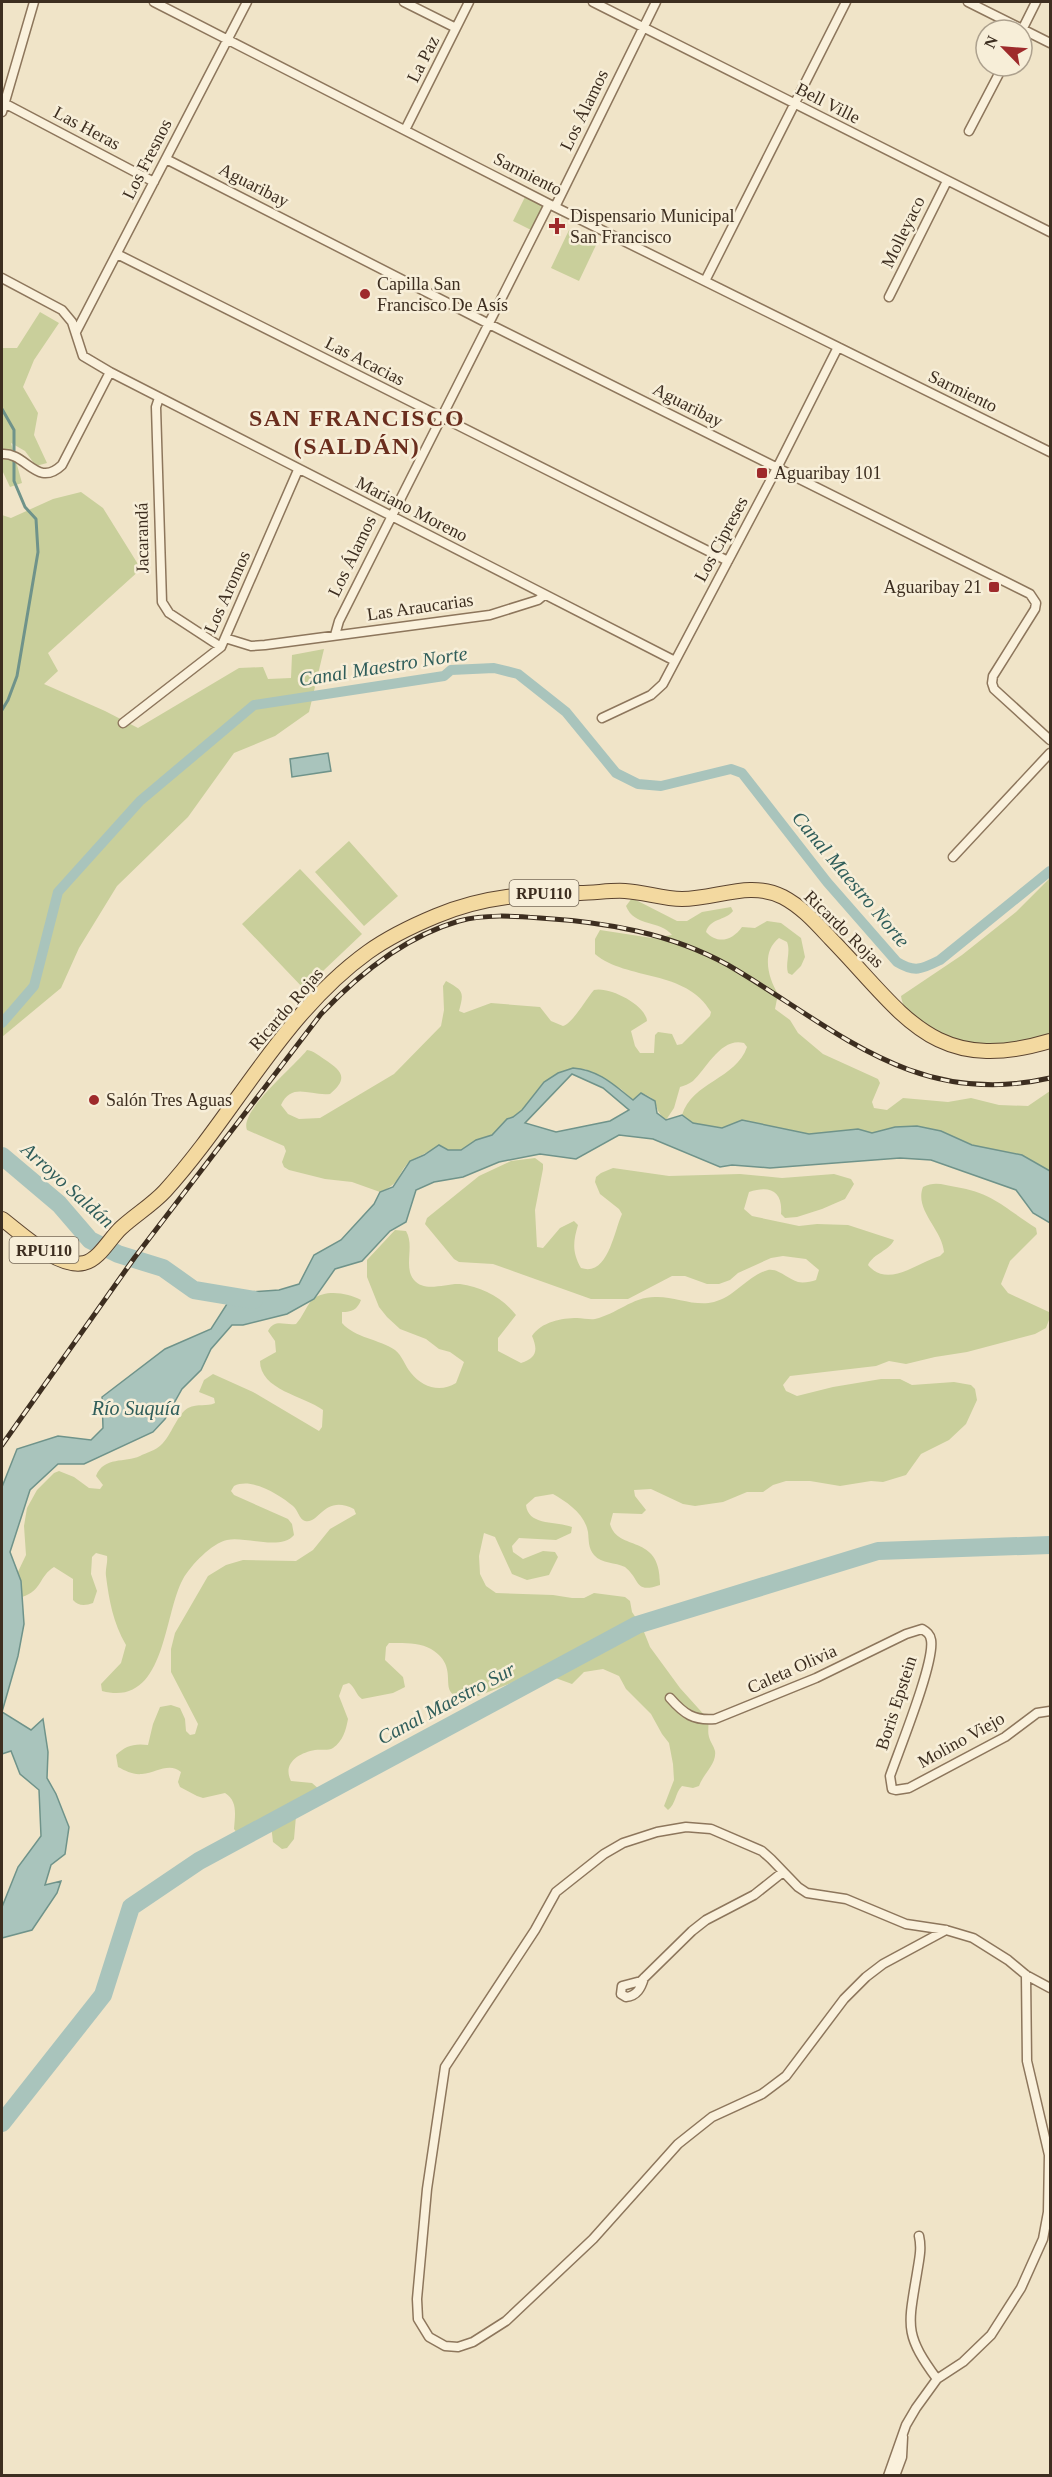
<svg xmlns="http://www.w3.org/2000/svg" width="1052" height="2477" font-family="Georgia,serif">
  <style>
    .green { fill: #c9cf9b }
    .water { fill: #a9c4bc; stroke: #6f938a; stroke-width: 1.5; fill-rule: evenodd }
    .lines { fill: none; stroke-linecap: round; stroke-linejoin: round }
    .stream { stroke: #6f938a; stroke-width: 3 }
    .canal { stroke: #a9c4bc; stroke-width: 10 }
    .river { stroke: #a9c4bc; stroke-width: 18 }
    .street-casing { stroke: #8d765c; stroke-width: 11 }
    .primary-casing { stroke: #5b4430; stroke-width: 16 }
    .street { stroke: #faf1dc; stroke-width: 8 }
    .primary { stroke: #f3d9a0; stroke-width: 14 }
    .rail-casing { stroke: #3d2e20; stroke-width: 5 }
    .rail { stroke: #f7eed8; stroke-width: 3; stroke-dasharray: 9; stroke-linecap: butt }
    .poi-dot { fill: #9e2a2b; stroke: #f7eed8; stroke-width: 2 }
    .labels { text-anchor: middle; stroke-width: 5; stroke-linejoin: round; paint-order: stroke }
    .shield { fill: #f7eed8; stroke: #756857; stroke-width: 1.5 }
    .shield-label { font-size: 16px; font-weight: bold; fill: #3d2e20 }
    .street-label { font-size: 18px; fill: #3d2e20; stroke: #f7eed8 }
    .poi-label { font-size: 18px; fill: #3d2e20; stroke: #f7eed8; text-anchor: start }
    .water-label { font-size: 20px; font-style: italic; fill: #2f5d5a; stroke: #f7eed8 }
    .district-label { font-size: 24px; font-weight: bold; letter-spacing: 1.5px; fill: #6b2e1e; stroke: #f7eed8 }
  </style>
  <rect width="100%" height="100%" fill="#f0e4c8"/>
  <path class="green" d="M 525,197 L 545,207 L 533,231 L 513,221 Z
    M 569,230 L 597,243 L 579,281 L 551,268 Z
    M 40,312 L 59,323 L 34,360 L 23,387 L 38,413 L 34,435 L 47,463 L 36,466 L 25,451 L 11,443 L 22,483 L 10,487 L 2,470 L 2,348 L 17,348 Z
    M 81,492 L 103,508 L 141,569 L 48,653 L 58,671 L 44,684 L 105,711 L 138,728 L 239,668 L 263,667 L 268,679 L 291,678 L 292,655 L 324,649 L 309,712 L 275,736 L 234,753 L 188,817 L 117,886 L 79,948 L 61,988 L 2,1037 L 2,515 L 11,518 L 53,499 Z
    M 349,841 L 398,896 L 364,926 L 315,872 Z
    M 300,869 L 362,934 L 304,989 L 242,924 Z
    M 1050,878 L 1050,1035 C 1039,1039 1027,1044 1015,1046 C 982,1051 906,1035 901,996 L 962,955 L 1016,912 Z
    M 632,898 L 677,921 L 687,921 L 702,912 L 731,907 L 733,911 C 725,921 710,918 706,932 C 718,945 733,940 742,927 L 755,928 L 767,921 L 781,923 L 801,938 L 805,957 L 801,966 L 792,975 L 788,973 C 785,963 791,952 787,942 L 779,938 C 761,952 768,978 778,994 L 775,1009 L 790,1020 L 798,1033 L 823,1054 L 878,1079 L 880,1083 L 872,1102 L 874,1108 L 887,1110 L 903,1098 L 948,1102 L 971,1098 L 999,1105 L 1028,1106 L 1050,1091 L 1050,1171 L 1022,1155 L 972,1145 L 941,1131 L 871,1133 L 858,1129 L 809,1134 L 742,1120 L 722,1128 L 693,1123 L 682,1115 C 692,1082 736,1079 747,1047 L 744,1043 C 721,1037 707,1068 693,1081 C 689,1084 684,1086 680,1087 L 674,1108 L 666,1120 C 650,1107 663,1100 641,1093 L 633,1100 L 621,1089 L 585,1069 L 544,1082 L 522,1110 L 513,1117 L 507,1119 L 492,1135 L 476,1140 L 461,1150 L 448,1150 L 438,1146 C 431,1151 414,1158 409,1162 C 396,1175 402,1183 380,1192 L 352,1182 L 325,1179 L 289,1170 L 284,1167 L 282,1162 L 286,1151 L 284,1146 L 247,1130 C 239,1111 294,1067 307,1050 C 314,1051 318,1055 324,1059 C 342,1071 349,1078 330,1094 C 309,1096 292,1082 281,1105 L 288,1114 L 299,1119 L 320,1118 L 394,1074 L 441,1026 L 444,1010 L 443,986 L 446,981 C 464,991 464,992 459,1011 L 464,1013 L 491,1003 L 540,1007 L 551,1021 L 563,1026 C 573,1023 586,999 594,990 C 609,986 646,1005 647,1021 L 631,1031 L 635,1046 L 640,1053 L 654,1053 L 655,1035 L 658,1032 L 672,1034 L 677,1045 L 682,1044 L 710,1016 L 711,1012 C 686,969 627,981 595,954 L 595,939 L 600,930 L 652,938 L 672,935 C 660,920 634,927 626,906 Z
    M 535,1158 L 543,1164 L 543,1169 L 535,1210 L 537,1247 L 543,1248 L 560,1228 L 574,1221 L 578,1225 C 573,1242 572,1252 581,1268 C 608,1277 614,1231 622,1214 L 619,1209 L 600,1194 L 595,1182 L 596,1177 L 601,1173 L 613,1168 L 669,1176 L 740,1174 L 782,1178 L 834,1174 L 851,1179 L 854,1184 L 845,1199 L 822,1209 L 797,1217 L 785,1218 L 781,1214 C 783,1191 770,1185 749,1192 L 744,1209 L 752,1216 L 799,1226 L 817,1224 L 848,1225 L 894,1240 C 889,1251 874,1253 868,1265 C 888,1289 918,1262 940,1256 L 944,1252 C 942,1229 914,1210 923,1187 C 935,1181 944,1185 956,1187 C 993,1193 1006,1209 1036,1228 L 1037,1234 L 1010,1261 L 1001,1284 L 1008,1293 L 1049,1312 L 1050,1317 L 1046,1328 L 1035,1334 L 967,1352 L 935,1357 L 906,1364 L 889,1361 L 876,1366 L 790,1376 L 783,1385 L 786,1391 L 797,1396 L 833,1387 L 881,1379 L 900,1379 L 912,1385 L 954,1382 L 971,1385 L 975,1389 L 977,1400 L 966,1424 L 949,1440 L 921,1454 L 906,1475 L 883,1482 L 871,1481 L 840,1486 L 810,1481 L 786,1481 L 773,1485 L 763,1492 L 747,1492 L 723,1502 L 695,1506 L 683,1504 L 651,1489 L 634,1490 L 635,1496 L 646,1510 L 642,1514 L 613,1513 L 610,1524 C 618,1553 661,1532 660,1585 C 634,1594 641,1580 625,1567 C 615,1562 602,1564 594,1555 C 588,1548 589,1540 588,1532 C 585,1514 567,1502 553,1494 L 535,1497 L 526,1505 C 528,1526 556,1521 572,1527 L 571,1533 L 556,1540 L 519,1538 L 512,1546 L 513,1552 L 523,1559 L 543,1551 L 555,1552 L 558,1557 L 549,1575 L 527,1580 L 512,1574 L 495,1537 L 484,1533 L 479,1556 L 480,1574 L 486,1586 L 496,1593 L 553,1595 L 572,1598 L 584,1598 L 594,1593 L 625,1597 L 630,1601 L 632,1612 L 642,1627 L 650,1647 L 680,1688 L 707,1718 C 710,1725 707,1730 709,1737 C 710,1742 714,1746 715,1751 C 717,1764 703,1774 699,1786 L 693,1788 L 682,1786 C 675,1793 676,1804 668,1810 L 664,1806 L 674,1780 L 673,1764 L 669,1743 L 662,1734 L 651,1714 L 626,1689 L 619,1676 L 603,1669 L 584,1672 L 572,1684 L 539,1672 L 473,1698 C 428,1699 466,1670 431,1649 C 419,1642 402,1643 389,1643 L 386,1647 L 385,1660 L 403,1677 L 405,1687 L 393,1693 L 362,1699 C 356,1695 355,1687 349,1683 L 343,1685 L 339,1696 L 348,1719 C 346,1730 343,1741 333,1748 C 328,1751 321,1749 315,1750 C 299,1753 282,1763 291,1781 L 312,1783 L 320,1790 L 314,1802 L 296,1816 L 294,1839 L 287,1848 L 282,1849 L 273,1842 L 271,1825 L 261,1820 L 248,1831 L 237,1833 L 234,1829 C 235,1815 238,1801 225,1793 L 203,1798 L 197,1796 L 180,1787 L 178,1782 L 181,1772 C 169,1762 156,1773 142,1774 C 133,1775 126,1771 118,1767 L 116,1755 C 125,1746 134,1743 148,1745 L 153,1724 L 160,1707 L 171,1705 L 180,1708 L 185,1719 L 186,1731 L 190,1735 L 195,1734 L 198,1724 L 171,1672 L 171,1649 L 175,1633 L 208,1576 L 226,1565 L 243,1560 L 296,1561 L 313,1550 L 330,1529 L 356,1514 L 354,1509 C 324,1494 319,1525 305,1521 C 299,1519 298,1510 293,1506 C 280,1495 252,1477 234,1486 L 231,1491 L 234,1495 L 288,1519 L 292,1524 L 294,1535 C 281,1551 245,1536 227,1540 C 212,1543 191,1565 183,1579 C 163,1615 166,1708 102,1691 L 101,1684 L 121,1663 L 126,1645 C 113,1623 109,1600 106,1576 C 105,1569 108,1563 107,1556 L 96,1553 L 92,1557 L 91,1574 L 97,1591 L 93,1603 C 85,1606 78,1606 73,1600 L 73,1579 L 54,1567 C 39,1576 42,1591 22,1597 L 15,1578 L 26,1555 L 24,1526 L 27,1508 L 37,1490 L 54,1473 L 59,1471 L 74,1477 L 89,1488 L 100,1489 L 103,1485 L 96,1476 C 104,1456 125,1463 140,1456 C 146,1453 156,1450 161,1445 C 171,1436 178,1413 188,1408 C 198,1403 207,1407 215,1403 L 214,1398 L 199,1392 L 204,1380 L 213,1374 L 253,1392 L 319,1431 L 322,1427 L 323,1410 C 304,1396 260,1390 260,1361 L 276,1352 L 275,1341 L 268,1331 C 275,1318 285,1326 296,1324 C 302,1318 308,1303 313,1299 C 326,1289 348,1293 361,1300 C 357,1310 352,1312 342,1312 L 342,1323 C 355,1338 379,1339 395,1350 C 402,1355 405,1366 411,1373 C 422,1387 440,1393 456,1383 L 464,1362 L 450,1352 L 439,1349 L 426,1339 L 400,1329 L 387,1317 L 379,1307 L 367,1277 L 367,1260 L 395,1230 L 406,1231 C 415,1246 403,1267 414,1280 C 425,1293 446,1283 460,1284 C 482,1287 502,1297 516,1315 L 498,1338 L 498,1351 L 521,1363 C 537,1358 538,1350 532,1336 C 541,1322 562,1318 577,1318 C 583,1318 590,1320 595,1319 C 617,1314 632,1297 655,1297 C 674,1296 695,1307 714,1302 C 735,1297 747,1276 768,1270 C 778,1268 788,1279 798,1282 C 803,1283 811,1282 816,1280 L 819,1270 L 806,1259 L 783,1256 L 771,1258 L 738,1273 L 730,1280 L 719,1284 L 707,1284 L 685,1276 L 672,1276 L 628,1299 L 591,1299 L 493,1264 L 459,1262 L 454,1259 L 425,1224 L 427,1218 L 479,1176 L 511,1161 Z"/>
  <path class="water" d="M 328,753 L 331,771 L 292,777 L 290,759 Z
    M 573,1068 C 599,1070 614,1085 633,1100 L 641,1093 L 655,1101 L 657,1113 L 666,1120 L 682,1115 L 693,1123 L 722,1128 L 742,1120 L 809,1134 L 858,1129 L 872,1133 L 895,1127 L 917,1126 L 941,1131 L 972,1145 L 1022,1155 L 1050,1171 L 1050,1223 L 1033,1213 L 1016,1190 L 931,1160 L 900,1158 L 770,1168 L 732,1165 L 720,1167 L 653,1139 L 619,1135 L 576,1159 L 540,1154 L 499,1162 L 463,1177 L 434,1182 L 416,1190 L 406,1222 L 390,1231 L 362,1261 L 335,1269 L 314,1299 L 287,1314 L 243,1325 L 232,1325 L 211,1349 L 201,1370 L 182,1389 L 165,1419 L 153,1432 L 84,1464 L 58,1464 L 30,1490 L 10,1552 L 21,1581 L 24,1624 L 18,1656 L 2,1712 L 31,1730 L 43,1719 L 48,1752 L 47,1778 L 56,1794 L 69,1827 L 65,1854 L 51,1865 L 45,1885 L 61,1881 L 57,1893 L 32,1930 L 2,1938 L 2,1907 L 18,1867 L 41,1836 L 39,1790 L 20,1774 L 11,1751 L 2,1754 L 2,1487 L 17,1449 L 58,1436 L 91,1440 L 103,1428 L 102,1397 L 165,1349 L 211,1329 L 234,1293 L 279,1290 L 299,1284 L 314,1255 L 341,1240 L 374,1204 L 380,1192 L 393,1187 L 410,1161 L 424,1155 L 439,1145 L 448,1150 L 461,1150 L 476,1140 L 492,1135 L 507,1119 L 513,1117 L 522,1110 L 544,1082 L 558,1073 ZM 572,1074 L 603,1088 L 629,1110 L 610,1121 L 556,1132 L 525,1123 Z"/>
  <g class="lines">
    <path class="stream" d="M 2,409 L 14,430 L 14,481 L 25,507 L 36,519 L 38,552 L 17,676 L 8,700 L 2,710"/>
    <path class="canal" d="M 2,1023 L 34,986 L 58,892 L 140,801 L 254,705 L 444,676 L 451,670 L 494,668 L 518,674 L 566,712 L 616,773 L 638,784 L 661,786 L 731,769 L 742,773 L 827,882 L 897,962 C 915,973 922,969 940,960 L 1050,871"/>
    <path class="river" d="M 2,1156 L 59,1204 L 90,1240 L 118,1254 L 163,1268 L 194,1290 L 254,1300
      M 2,2123 L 103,1995 L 131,1907 L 199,1861 L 637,1625 L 878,1551 L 1050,1545"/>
    <defs>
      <path id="street" d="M 154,2 L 549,204 L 1050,452
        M 404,2 L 456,28
        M 593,2 L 1050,232
        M 968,2 L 1050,43
        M 1022,30 L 1036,2
        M 4,103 L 154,182
        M 2,112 L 34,2
        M 405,130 L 469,2
        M 969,131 L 1003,66
        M 166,159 L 489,324 L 1030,594 L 1036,603 L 1035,609 L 993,676 L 992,683 L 994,689 L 1050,740
        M 555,207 L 656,2
        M 117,254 L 728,561
        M 2,278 L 62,310 L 72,322 L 83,356 L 110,372 L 675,661
        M 705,281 L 846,2
        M 889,297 L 947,181
        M 76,332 L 247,2
        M 159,398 L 156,407 L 162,602 L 169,613 L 221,647
        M 2,454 C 26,452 37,489 62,465 L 110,372
        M 335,635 L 339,621 L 549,204
        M 225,638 L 251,646 L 265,645 L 490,615 L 538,600 L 544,595
        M 602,718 L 651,695 L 663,684 L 777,468 L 838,347
        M 123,723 L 221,647 L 298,470
        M 953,857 L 1050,753
        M 670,1698 C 684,1714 694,1721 715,1719 L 816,1678 L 906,1634 L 922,1629 C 927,1632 930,1634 931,1640 C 935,1662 899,1750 890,1776 L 892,1789 L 896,1790 L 909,1788 L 1005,1737 L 1037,1713 L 1050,1711
        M 946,1930 L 883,1964 L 866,1977 L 844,1999 L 786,2076 L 762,2094 L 712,2117 L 678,2144 L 593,2239 L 506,2321 L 473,2342 L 458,2347 L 445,2346 L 429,2337 L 418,2319 L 417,2299 L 427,2189 L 445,2067 L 535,1930 L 556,1892 L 604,1854 L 623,1843 L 657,1832 L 686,1827 L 711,1829 L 762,1851 L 771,1859 L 798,1887 L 807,1893 L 846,1899 L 906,1924 L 946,1930 L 973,1938 L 1008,1960 L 1026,1975 L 1050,1988
        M 644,1978 C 641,1988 637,1996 626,1997 L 621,1994 L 622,1986 L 641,1981 L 692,1931 L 706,1920 L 754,1895 L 783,1872
        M 919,2236 C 922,2249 919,2260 917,2273 C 908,2327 904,2334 937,2379
        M 888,2476 L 906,2425 L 916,2408 L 937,2379 L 963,2362 L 991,2335 L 1021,2288 L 1043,2239 L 1048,2212 L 1049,2155 L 1027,2061 L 1026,1975
        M 895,2476 L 902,2457 L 903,2437"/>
      <path id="primary" d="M 2,1219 C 21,1233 58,1269 84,1263 C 99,1260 110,1238 121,1228 C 135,1215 152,1205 165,1191 C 235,1114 282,1014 368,952 C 389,937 412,926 436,916 C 486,895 527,894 580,893 C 595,893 611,890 625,891 C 644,892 663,899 682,899 C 717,899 749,880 783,897 C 802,907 816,923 831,939 C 904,1014 933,1076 1050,1041"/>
    </defs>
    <use href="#street" class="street-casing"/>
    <use href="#primary" class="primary-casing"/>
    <use href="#street" class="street"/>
    <use href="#primary" class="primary"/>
    <defs>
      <path id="rail" d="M 2,1445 L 135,1257 L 321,1014 C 358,975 406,936 459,921 C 485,914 514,916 540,918 C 605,922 670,933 728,965 C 836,1028 914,1109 1050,1078"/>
    </defs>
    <use href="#rail" class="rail-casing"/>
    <use href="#rail" class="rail"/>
  </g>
  <g class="poi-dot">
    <path d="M554 217h6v6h6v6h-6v6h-6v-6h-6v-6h6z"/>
    <circle cx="365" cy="294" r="6"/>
    <rect x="756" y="467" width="12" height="12" rx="3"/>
    <rect x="988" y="581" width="12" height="12" rx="3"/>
    <circle cx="94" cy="1100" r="6"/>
  </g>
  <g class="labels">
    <g class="shield">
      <rect x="509.5" y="880" width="69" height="26" rx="4.5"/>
      <rect x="9.5" y="1237" width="69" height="26" rx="4.5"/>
    </g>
    <g class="shield-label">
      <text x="544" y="899">RPU110</text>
      <text x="44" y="1256">RPU110</text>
    </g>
    <g class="street-label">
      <text transform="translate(423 59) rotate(-63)" y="6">La Paz</text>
      <text transform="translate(828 103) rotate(27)" y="6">Bell Ville</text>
      <text transform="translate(584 110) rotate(-64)" y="6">Los Álamos</text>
      <text transform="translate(87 128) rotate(28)" y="6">Las Heras</text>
      <text transform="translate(147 159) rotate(-63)" y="6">Los Fresnos</text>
      <text transform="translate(528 174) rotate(27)" y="6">Sarmiento</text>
      <text transform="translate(254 185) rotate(27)" y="6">Aguaribay</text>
      <text transform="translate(903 232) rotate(-64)" y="6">Molleyaco</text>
      <text transform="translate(365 361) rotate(27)" y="6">Las Acacias</text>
      <text transform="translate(963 391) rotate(26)" y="6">Sarmiento</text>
      <text transform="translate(688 405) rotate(27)" y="6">Aguaribay</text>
      <text transform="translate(412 509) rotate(27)" y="6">Mariano Moreno</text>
      <text transform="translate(142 538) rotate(-91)" y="6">Jacarandá</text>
      <text transform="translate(721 539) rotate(-62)" y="6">Los Cipreses</text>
      <text transform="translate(352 556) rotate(-64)" y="6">Los Álamos</text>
      <text transform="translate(227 592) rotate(-66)" y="6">Los Aromos</text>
      <text transform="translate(420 607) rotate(-8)" y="6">Las Araucarias</text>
      <text transform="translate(844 929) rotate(44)" y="6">Ricardo Rojas</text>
      <text transform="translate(286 1009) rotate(-49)" y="6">Ricardo Rojas</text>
      <text transform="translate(792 1669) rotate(-24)" y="6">Caleta Olivia</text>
      <text transform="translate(896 1703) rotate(-72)" y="6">Boris Epstein</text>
      <text transform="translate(961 1740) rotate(-29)" y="6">Molino Viejo</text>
    </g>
    <g class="poi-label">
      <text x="570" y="222">Dispensario Municipal<tspan x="570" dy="21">San Francisco</tspan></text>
      <text x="377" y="290">Capilla San<tspan x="377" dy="21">Francisco De Asís</tspan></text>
      <text x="774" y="479">Aguaribay 101</text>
      <text x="982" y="593" text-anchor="end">Aguaribay 21</text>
      <text x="106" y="1106">Salón Tres Aguas</text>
    </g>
    <g class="water-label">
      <text transform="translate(383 666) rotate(-9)" y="7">Canal Maestro Norte</text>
      <text transform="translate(851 879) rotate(50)" y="7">Canal Maestro Norte</text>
      <text transform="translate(68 1185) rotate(42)" y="7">Arroyo Saldán</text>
      <text x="136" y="1415">Río Suquía</text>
      <text transform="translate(446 1703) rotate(-28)" y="7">Canal Maestro Sur</text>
    </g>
    <g class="district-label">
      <text x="357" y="426">SAN FRANCISCO<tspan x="357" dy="28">(SALDÁN)</tspan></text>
    </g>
  </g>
  <rect width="1052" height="2477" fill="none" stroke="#3d2e20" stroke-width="6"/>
  <g transform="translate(1004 48) rotate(295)"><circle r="28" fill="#f7eed8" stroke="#ada18e" stroke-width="1.5"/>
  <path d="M0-4.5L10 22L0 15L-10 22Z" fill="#9e2a2b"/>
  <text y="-9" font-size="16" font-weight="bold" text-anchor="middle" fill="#3d2e20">N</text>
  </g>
</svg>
